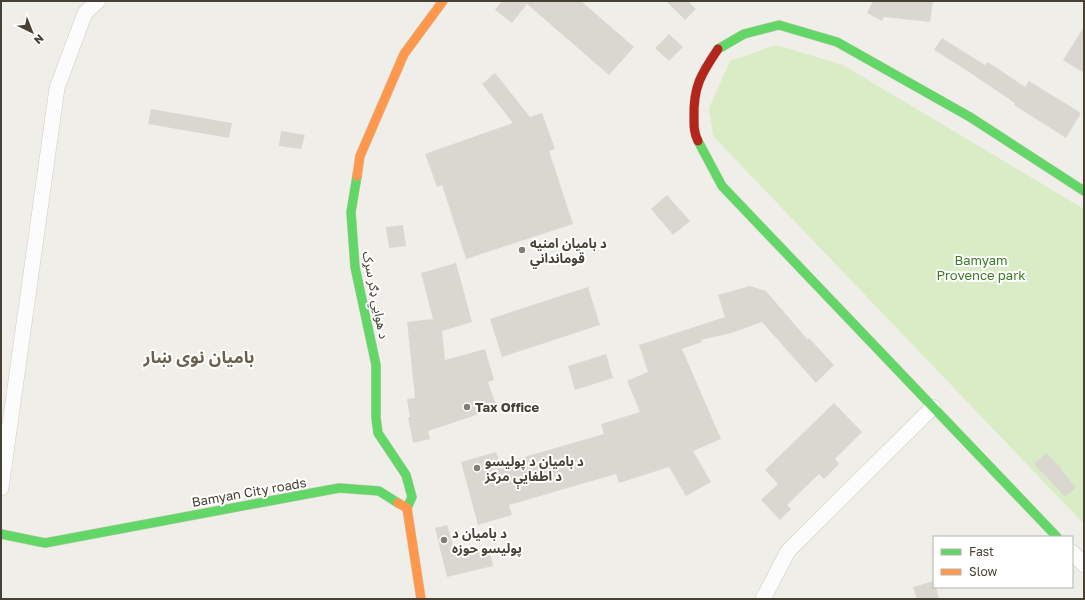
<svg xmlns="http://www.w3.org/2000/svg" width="1085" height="600" font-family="'Golos Text','Noto Sans Arabic',sans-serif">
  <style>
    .green { fill: #daecc6 }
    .building { fill: #dad7d0 }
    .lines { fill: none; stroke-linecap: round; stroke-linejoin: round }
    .street-casing { stroke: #ceccc6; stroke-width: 16 }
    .fast-casing { stroke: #d0ccbe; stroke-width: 10 }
    .slow-casing { stroke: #d0ccbe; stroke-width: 10 }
    .jam-casing { stroke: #d0ccbe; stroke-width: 10 }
    .street { stroke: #fdfcfc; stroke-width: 15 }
    .fast { stroke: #63d668; stroke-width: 9 }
    .slow { stroke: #ff974d; stroke-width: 9 }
    .jam { stroke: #b3261e; stroke-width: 9 }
    .poi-dot { fill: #827e73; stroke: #fff; stroke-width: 1.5 }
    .labels { text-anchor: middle; stroke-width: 4; stroke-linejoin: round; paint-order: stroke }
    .poi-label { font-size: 13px; font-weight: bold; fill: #464134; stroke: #fff; text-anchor: start }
    .park-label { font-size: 13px; fill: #3d7b24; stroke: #fff }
    .street-label { font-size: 13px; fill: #464134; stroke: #fff }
    .district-label { font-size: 17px; font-weight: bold; fill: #6a604b; stroke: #fff }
  </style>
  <rect width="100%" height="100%" fill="#f0eee8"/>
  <path class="green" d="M 776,45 L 843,65 L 1084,209 L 1084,524 L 713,136 L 709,108 L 730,61 Z"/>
  <path class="building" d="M 502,1 L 581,1 L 634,47 L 609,75 L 527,4 L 512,23 L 495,10 Z
    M 666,1 L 688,1 L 696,9 L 685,20 Z
    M 873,1 L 933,1 L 930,22 L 884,17 L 882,21 L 867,13 Z
    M 1084,27 L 1084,73 L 1063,60 Z
    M 669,34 L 683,47 L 669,61 L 655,48 Z
    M 942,38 L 985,65 L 988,62 L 1025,87 L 1029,81 L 1081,113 L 1066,138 L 1014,105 L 1015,103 L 960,66 L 934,50 Z
    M 495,73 L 530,117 L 542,113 L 555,149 L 549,151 L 573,224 L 466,259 L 442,185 L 437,187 L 425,154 L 513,123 L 482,84 Z
    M 151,109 L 232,123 L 229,138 L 148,124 Z
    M 281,131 L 305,135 L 301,149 L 279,146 Z
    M 667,195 L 690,221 L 673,235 L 651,209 Z
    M 403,225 L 406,246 L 389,248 L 386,227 Z
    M 456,263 L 472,322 L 442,331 L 445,360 L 485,349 L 494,380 L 488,382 L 497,408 L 428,431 L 430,439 L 413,443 L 408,417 L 410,417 L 407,399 L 415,398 L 407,322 L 433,319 L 421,273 Z
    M 750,286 L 766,291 L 808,340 L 809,338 L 834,365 L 816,383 L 762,322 L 731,333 L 701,340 L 702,342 L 682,349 L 721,439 L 693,451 L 711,482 L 686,496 L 669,467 L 619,483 L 616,474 L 509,505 L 512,515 L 478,525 L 461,462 L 496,452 L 500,464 L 604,434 L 601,424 L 640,412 L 627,381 L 648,372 L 639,345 L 725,317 L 718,295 Z
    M 588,287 L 600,325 L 502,357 L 490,319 Z
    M 606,354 L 613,378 L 575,390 L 568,366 Z
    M 834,403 L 862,432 L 835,459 L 839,464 L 824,479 L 819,474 L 787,505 L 791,509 L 780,520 L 761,500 L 778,484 L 765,470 Z
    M 1046,453 L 1063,470 L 1062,471 L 1076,487 L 1065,497 L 1034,464 Z
    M 447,525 L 457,558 L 489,549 L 493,566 L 447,577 L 435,528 Z
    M 934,581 L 934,587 L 936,587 L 939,599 L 917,599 L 913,587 Z"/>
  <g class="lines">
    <defs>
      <path id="street" d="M 1,488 L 57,88 L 85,13 L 98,1
        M 1072,552 L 1084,565
        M 763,599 L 788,551 L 933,407"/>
      <path id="fast" d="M 718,49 L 744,34 L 779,25 L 837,42 L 970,117 L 1084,191
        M 698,141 L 722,186 L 1057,537
        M 357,176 L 351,212 L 355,267 L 376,365 L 376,418 L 378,433 L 406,475 L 412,497 L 407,508
        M 1,534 L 45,543 L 339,488 L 379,491 L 398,503"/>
      <path id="slow" d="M 357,176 L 360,156 L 404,54 L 443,1
        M 398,503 L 407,508 L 421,599"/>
      <path id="jam" d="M 698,141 C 694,133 694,127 694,118 C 693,87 701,74 718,49"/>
    </defs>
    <use href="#street" class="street-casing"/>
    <use href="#fast" class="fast-casing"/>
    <use href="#slow" class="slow-casing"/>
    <use href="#jam" class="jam-casing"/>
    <use href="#street" class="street"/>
    <use href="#fast" class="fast"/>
    <use href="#slow" class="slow"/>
    <use href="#jam" class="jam"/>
  </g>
  <g class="poi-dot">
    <circle cx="522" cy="250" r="4"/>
    <circle cx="467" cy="407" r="4"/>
    <circle cx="477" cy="468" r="4"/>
    <circle cx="444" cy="540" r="4"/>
  </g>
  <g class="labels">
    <g class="poi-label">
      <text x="530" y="248">د بامیان امنیه<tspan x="530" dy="15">قومانداني</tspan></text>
      <text x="475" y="412">Tax Office</text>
      <text x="485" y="466">د بامیان د پولیسو<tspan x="485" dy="15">د اطفايې مرکز</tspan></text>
      <text x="452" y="538">د بامیان د<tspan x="452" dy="15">پولیسو حوزه</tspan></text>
    </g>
    <g class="park-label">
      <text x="981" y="265">Bamyam<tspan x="981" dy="15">Provence park</tspan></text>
    </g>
    <g class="street-label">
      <text transform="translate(376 295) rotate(79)" y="5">د هوايي ډګر سړک</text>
      <text transform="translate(249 492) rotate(-10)" y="5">Bamyan City roads</text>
    </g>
    <g class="district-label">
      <text x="199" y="363">باميان نوی ښار</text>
    </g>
  </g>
  <rect width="1085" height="600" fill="none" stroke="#464134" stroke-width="4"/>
  <rect x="933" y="536" width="140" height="52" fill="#ffffff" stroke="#b5b3ae"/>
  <rect x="941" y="549" width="20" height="6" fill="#63d668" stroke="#b5b3ae"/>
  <text x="969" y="556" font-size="12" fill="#464134">Fast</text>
  <rect x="941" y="569" width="20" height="6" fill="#ff974d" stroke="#b5b3ae"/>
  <text x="969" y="576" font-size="12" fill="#464134">Slow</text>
  <g transform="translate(32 32) rotate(137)" stroke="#ffffff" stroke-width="3" paint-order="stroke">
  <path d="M0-3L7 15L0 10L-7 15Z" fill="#464134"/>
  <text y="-6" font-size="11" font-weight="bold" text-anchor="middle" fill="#464134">N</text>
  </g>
</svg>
